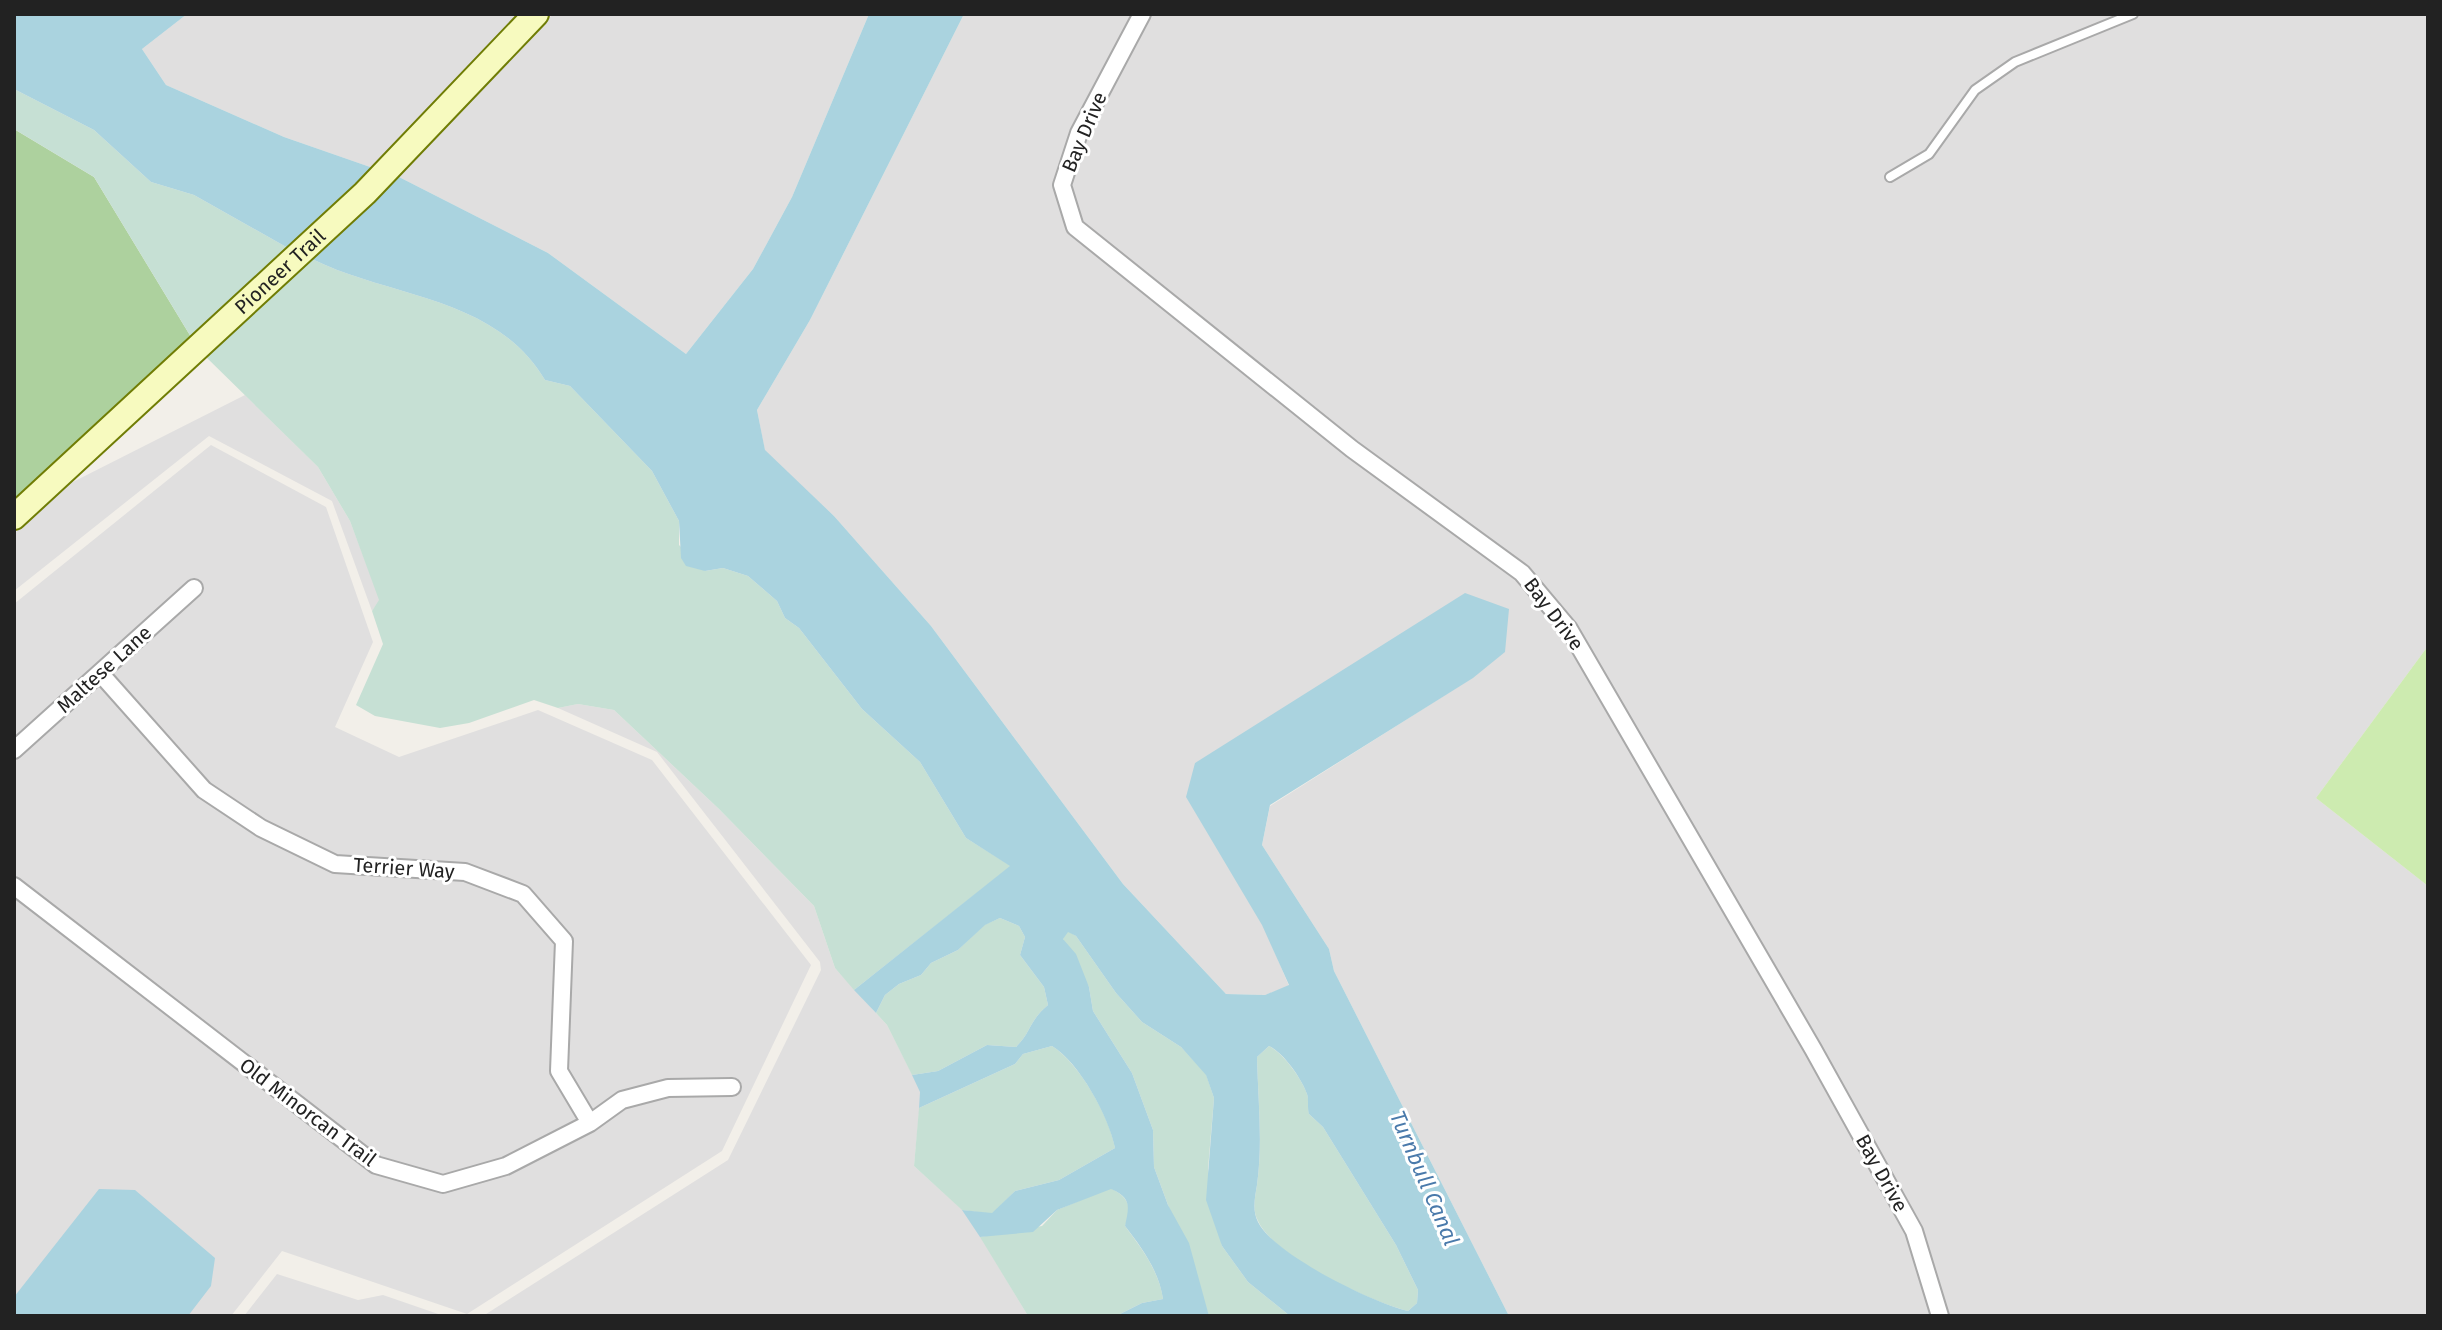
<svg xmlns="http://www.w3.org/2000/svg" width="2442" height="1330" font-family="'Fira Sans',sans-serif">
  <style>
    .residential { fill: #e0dfdf }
    .grass { fill: #cdebb0 }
    .forest { fill: #add19e }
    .wetland { fill: #c6e0d4 }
    .water { fill: #aad3df; fill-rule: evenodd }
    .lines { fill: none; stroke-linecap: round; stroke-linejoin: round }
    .lane-casing { stroke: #a9a9a9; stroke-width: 12 }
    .street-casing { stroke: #a9a9a9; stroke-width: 20 }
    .secondary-casing { stroke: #707d05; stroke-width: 28 }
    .lane { stroke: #fff; stroke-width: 8 }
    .street { stroke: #fff; stroke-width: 16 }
    .secondary { stroke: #f7fabf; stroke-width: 24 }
    .labels { text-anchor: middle; stroke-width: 6; stroke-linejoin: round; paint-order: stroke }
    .street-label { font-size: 20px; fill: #222; stroke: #fff }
    .water-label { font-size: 22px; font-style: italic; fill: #4a7aab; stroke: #fff }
  </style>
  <rect width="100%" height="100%" fill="#f2efe9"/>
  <path class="residential" d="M 187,14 L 519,14 L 373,168 L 284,137 L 166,85 L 142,49 Z
    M 553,14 L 869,14 L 792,197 L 753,269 L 686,354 L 548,253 L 399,177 Z
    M 964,14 L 2428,14 L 2428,646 L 2316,798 L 2428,886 L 2428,1316 L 1509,1316 L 1334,971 L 1329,949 L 1262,845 L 1270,806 L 1472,678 L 1195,763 L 1289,986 L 1265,995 L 1226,994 L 1123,884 L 931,626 L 834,516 L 765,451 L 757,410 L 810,320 Z
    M 245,395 L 318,467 L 350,521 L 380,600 L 372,611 L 332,501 L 209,436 L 14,591 L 14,534 L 65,486 Z
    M 211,445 L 326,507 L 373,642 L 335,727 L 399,757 L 538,710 L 652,760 L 811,965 L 722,1151 L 467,1314 L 282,1251 L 231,1316 L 14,1316 L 14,604 Z
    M 578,704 L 614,710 L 719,809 L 814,906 L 835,968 L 887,1025 L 921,1092 L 914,1166 L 967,1214 L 1028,1316 L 483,1316 L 728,1160 L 821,970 L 820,962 L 657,752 L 558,708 Z
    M 277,1274 L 358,1300 L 383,1295 L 444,1316 L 244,1316 Z"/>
  <path class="grass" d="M 2428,646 L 2428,886 L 2316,798 Z"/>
  <path class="forest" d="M 14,129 L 94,177 L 191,337 L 14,500 Z"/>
  <path class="wetland" d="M 14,89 L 94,130 L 151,182 L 194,195 L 288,248 L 191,337 L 94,177 L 14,129 Z
    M 312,259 C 391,298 495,296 545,380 L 570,386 L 652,471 L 679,521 L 679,545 L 705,571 L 723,568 L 748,576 L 777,601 L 785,618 L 799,628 L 862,709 L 920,762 L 966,838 L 1011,866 L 854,990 L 835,968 L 814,906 L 719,809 L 614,710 L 578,704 L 558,708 L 534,700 L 469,723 L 440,728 L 375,716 L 356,705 L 383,644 L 372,611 L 379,600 L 350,521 L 318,467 L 206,357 Z
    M 1000,918 L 1019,926 L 1025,937 L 1020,955 L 1044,987 L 1048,1005 C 1028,1022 1032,1031 1016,1047 L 987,1045 L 938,1071 L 912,1075 L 887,1025 L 876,1013 L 885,995 L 899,984 L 921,975 L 931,963 L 958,950 L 984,925 Z
    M 1068,931 L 1076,936 L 1116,993 L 1142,1022 L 1181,1047 L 1206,1074 L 1214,1098 L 1208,1169 L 1222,1246 L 1248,1282 L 1290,1316 L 1209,1316 L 1154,1167 L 1153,1130 L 1132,1073 L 1093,1011 L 1089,987 L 1063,939 L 1064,932 Z
    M 1052,1046 C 1079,1063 1110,1117 1115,1148 L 1059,1180 L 1015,1191 L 992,1214 L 962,1210 L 914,1166 L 919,1108 L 1015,1064 L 1023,1054 Z
    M 1269,1046 C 1283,1053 1302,1079 1307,1094 C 1309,1100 1308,1108 1309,1114 L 1323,1127 L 1396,1245 L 1418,1290 L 1417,1303 L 1408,1311 C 1371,1302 1274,1257 1258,1221 C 1252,1210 1255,1197 1257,1185 C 1263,1142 1258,1101 1257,1057 Z
    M 1110,1188 C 1129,1197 1133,1208 1125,1226 C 1142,1249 1159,1271 1163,1299 L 1142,1303 L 1116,1316 L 1028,1316 L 980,1237 L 1042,1226 L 1057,1210 Z"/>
  <path class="water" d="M 14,14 L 187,14 L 142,49 L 166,85 L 284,137 L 373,168 L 288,248 L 194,195 L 151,182 L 94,130 L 14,89 Z
    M 869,14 L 964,14 L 810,320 L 757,410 L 765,450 L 834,516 L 931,626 L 1123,884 L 1226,994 L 1265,995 L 1289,985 L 1262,925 L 1186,797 L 1195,763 L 1465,593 L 1509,609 L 1505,652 L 1473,678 L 1270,805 L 1262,845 L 1329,949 L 1334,971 L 1509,1316 L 1290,1316 L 1248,1282 L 1222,1246 L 1206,1200 L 1214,1098 L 1206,1075 L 1181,1047 L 1142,1022 L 1116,993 L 1076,936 L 1068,932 L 1063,939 L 1076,954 L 1089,987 L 1093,1011 L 1132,1073 L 1153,1130 L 1154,1167 L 1168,1205 L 1189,1243 L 1209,1316 L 1099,1316 L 1116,1316 L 1142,1303 L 1163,1299 C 1159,1271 1142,1248 1125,1226 C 1129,1207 1132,1198 1111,1189 L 1057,1210 L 1033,1232 L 980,1237 L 962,1210 L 992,1213 L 1015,1191 L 1059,1180 L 1115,1148 C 1109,1117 1079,1062 1052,1046 L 1023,1054 L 1015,1064 L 919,1108 L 920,1092 L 912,1075 L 938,1071 L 987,1045 L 1016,1047 C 1032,1031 1028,1022 1048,1005 L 1044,987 L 1020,955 L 1025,937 L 1019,926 L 1000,918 L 985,925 L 958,950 L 931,963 L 921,975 L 899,984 L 885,995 L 876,1013 L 854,990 L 1010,866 L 966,838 L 920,762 L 862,709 L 799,628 L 785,618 L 777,601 L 748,576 L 723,568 L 705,571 L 686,566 L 681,558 L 679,521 L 652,471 L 570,386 L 545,380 C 495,296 391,298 312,259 L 399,177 L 548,253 L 686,354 L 753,269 L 792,197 ZM 1269,1046 C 1283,1052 1302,1079 1307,1094 C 1309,1100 1307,1108 1309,1114 L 1323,1127 L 1396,1245 L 1418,1290 L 1417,1303 L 1408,1311 C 1373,1303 1273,1254 1258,1222 C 1252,1210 1255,1197 1257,1185 C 1263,1142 1258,1101 1257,1057 Z
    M 99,1189 L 135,1190 L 215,1258 L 211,1286 L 188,1316 L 14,1316 L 14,1297 Z"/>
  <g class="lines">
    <defs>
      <path id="lane" d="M 1890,177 L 1929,154 L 1975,90 L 2015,62 L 2133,14"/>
      <path id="street" d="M 1142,14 L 1079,133 L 1062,185 L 1075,227 L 1352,449 L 1522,573 L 1569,629 L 1813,1049 L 1914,1231 L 1940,1316
        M 100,673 L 204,790 L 261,828 L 335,864 L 465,872 L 523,894 L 564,941 L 559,1071 L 590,1123
        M 14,750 L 194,588
        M 14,886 L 376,1165 L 443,1184 L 506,1166 L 590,1123 L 622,1100 L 668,1088 L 732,1087"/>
      <g id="secondary">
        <path id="s1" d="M 14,517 L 365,193 L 536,14"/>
      </g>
    </defs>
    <use href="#lane" class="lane-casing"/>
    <use href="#street" class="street-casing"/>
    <use href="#secondary" class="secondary-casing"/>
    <use href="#lane" class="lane"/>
    <use href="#street" class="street"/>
    <use href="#secondary" class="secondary"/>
  </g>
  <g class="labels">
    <g class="street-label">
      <text transform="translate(1084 132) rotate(-67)" y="7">Bay Drive</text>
      <text dy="7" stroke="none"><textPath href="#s1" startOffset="362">Pioneer Trail</textPath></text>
      <text transform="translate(1554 614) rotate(53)" y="7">Bay Drive</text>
      <text transform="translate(104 669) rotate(-42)" y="7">Maltese Lane</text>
      <text transform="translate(404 868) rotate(4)" y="7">Terrier Way</text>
      <text transform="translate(308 1112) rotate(37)" y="7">Old Minorcan Trail</text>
      <text transform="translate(1882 1173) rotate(61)" y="7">Bay Drive</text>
    </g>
    <g class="water-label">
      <text transform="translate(1425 1178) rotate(67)" y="8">Turnbull Canal</text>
    </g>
  </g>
  <rect width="2442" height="1330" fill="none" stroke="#222222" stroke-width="32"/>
</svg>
